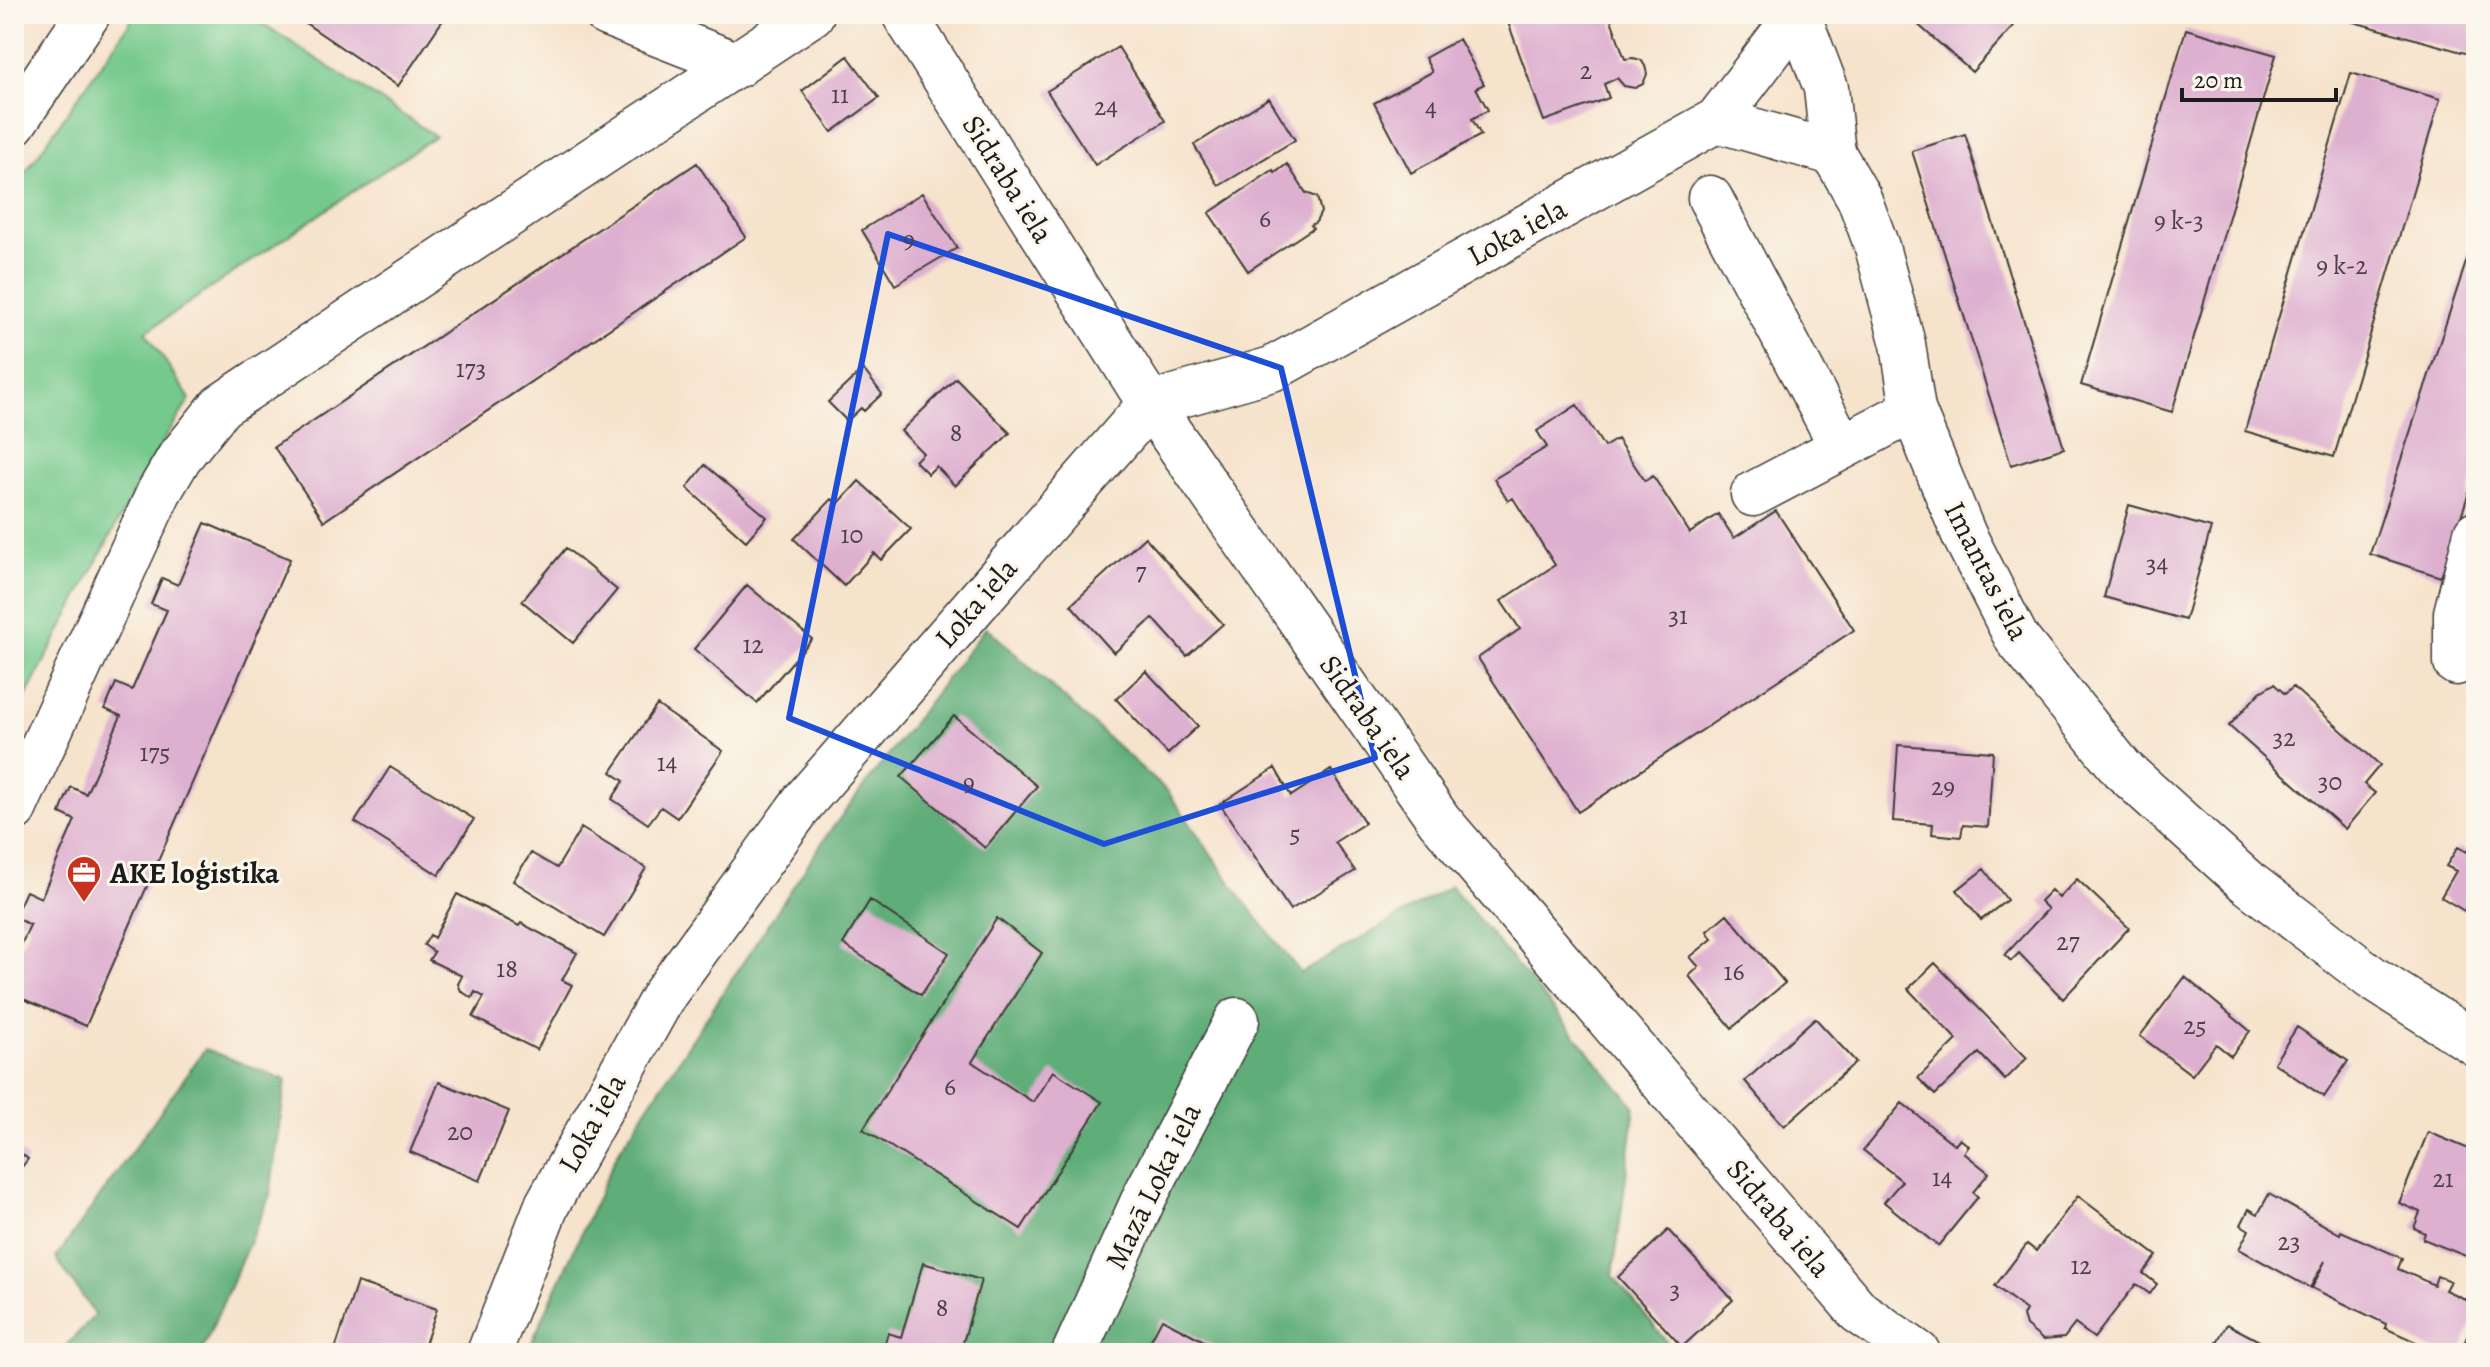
<svg xmlns="http://www.w3.org/2000/svg" width="2490" height="1367" font-family="Alegreya,serif">
  <style>
    .green { fill: #74c98c; stroke: #487254; stroke-width: 2 }
    .forest { fill: #5fad78; stroke: #3e644a; stroke-width: 2 }
    .building { fill: #deb0d0 }
    .lines { fill: none; stroke-linecap: round; stroke-linejoin: round }
    .minor-casing { stroke: #3d3a36; stroke-width: 47 }
    .minor { stroke: #fff; stroke-width: 44 }
    .marked { fill: none; stroke: #1d4ed8; stroke-width: 6; stroke-linejoin: round }
    .labels { text-anchor: middle; stroke-width: 6; stroke-linejoin: round; paint-order: stroke }
    .number-label { font-size: 26px; fill: #4c4149 }
    .street-label { font-size: 30px; fill: #1c1c1c; stroke: #fbf7ec }
    .poi-label { font-size: 30px; font-weight: bold; fill: #1c1c1c; stroke: #fbf7ec; text-anchor: start }
  </style>
  <rect width="100%" height="100%" fill="#fbf7ec"/>
  <filter id="ink" filterUnits="userSpaceOnUse"><feTurbulence type="fractalNoise" baseFrequency=".0125" numOctaves="2"/><feDisplacementMap in="SourceGraphic" scale="16" xChannelSelector="R" yChannelSelector="G"/><feConvolveMatrix kernelMatrix="1 2 1 2 8 2 1 2 1" color-interpolation-filters="sRGB"/></filter>
  <filter id="wash" filterUnits="userSpaceOnUse"><feTurbulence type="fractalNoise" baseFrequency=".006" numOctaves="4" result="noise"/><feDisplacementMap in="SourceGraphic" scale="32" xChannelSelector="R" yChannelSelector="G"/><feGaussianBlur stdDeviation="1.8" result="paint"/><feColorMatrix in="noise" values="0 0 0 0 0 0 0 0 0 0 0 0 0 0 0 0 0 1.4 0 .05"/><feComposite in="paint" operator="in"/></filter>
  <g filter="url(#wash)">
    <rect width="100%" height="100%" fill="#f6e3cc"/>
    <path class="green" d="M 136,14 L 248,14 L 435,136 L 146,332 L 190,399 L 143,474 L 14,719 L 14,189 Z"/>
    <path class="forest" d="M 986,627 L 1168,792 L 1243,900 L 1301,973 L 1451,886 L 1635,1107 L 1613,1276 L 1676,1353 L 527,1353 L 618,1152 L 827,835 Z
      M 205,1049 L 286,1080 L 270,1195 L 201,1353 L 59,1353 L 95,1315 L 56,1258 Z"/>
    <g id="blocks">
      <path class="building" d="M 292,14 L 447,14 L 398,86 Z
        M 1505,14 L 1609,14 L 1625,59 L 1633,58 L 1641,60 L 1645,66 L 1647,74 L 1643,84 L 1635,88 L 1624,86 L 1617,78 L 1604,84 L 1609,98 L 1544,121 Z
        M 1906,14 L 2013,14 L 2019,20 L 1972,72 Z
        M 2328,14 L 2476,14 L 2476,56 L 2328,15 Z
        M 2186,29 L 2276,55 L 2172,412 L 2081,385 Z
        M 1459,39 L 1484,84 L 1476,88 L 1488,110 L 1472,119 L 1481,135 L 1411,173 L 1374,103 L 1432,72 L 1425,58 Z
        M 1118,47 L 1165,121 L 1095,165 L 1047,91 Z
        M 848,56 L 879,98 L 832,132 L 802,91 Z
        M 2351,73 L 2440,99 L 2334,457 L 2245,431 Z
        M 1269,98 L 1295,140 L 1219,186 L 1194,145 Z
        M 1965,134 L 2064,448 L 2011,465 L 1912,151 Z
        M 697,163 L 746,237 L 324,521 L 274,447 Z
        M 1287,164 L 1306,193 L 1317,197 L 1321,212 L 1316,222 L 1311,225 L 1313,228 L 1248,271 L 1209,213 L 1273,170 L 1275,173 Z
        M 922,193 L 957,248 L 895,285 L 862,230 Z
        M 2475,235 L 2476,471 L 2441,577 L 2370,554 Z
        M 863,369 L 882,394 L 864,411 L 861,408 L 847,421 L 828,402 Z
        M 956,378 L 1010,433 L 955,486 L 936,466 L 928,474 L 915,461 L 923,453 L 901,431 Z
        M 1577,405 L 1604,447 L 1617,439 L 1645,481 L 1653,476 L 1690,533 L 1718,514 L 1734,538 L 1776,511 L 1854,630 L 1578,812 L 1478,658 L 1520,629 L 1501,601 L 1555,565 L 1513,498 L 1508,501 L 1494,479 L 1547,447 L 1537,431 Z
        M 705,465 L 767,517 L 746,541 L 687,488 Z
        M 859,481 L 911,529 L 881,560 L 874,553 L 844,586 L 794,539 L 832,499 L 838,504 Z
        M 2129,505 L 2211,528 L 2185,620 L 2104,597 Z
        M 205,523 L 290,559 L 86,1026 L 14,995 L 14,961 L 30,925 L 14,917 L 26,891 L 41,898 L 75,820 L 60,813 L 65,800 L 71,787 L 86,794 L 121,716 L 105,709 L 116,683 L 132,690 L 167,610 L 151,604 L 162,578 L 178,585 Z
        M 1145,537 L 1223,624 L 1187,656 L 1153,618 L 1114,653 L 1071,605 Z
        M 566,548 L 617,590 L 573,643 L 522,601 Z
        M 747,585 L 812,639 L 757,703 L 694,649 Z
        M 1146,671 L 1198,726 L 1168,754 L 1116,699 Z
        M 2274,684 L 2285,694 L 2293,687 L 2380,765 L 2364,784 L 2375,793 L 2345,829 L 2229,726 L 2260,692 Z
        M 657,705 L 723,751 L 677,818 L 661,807 L 648,824 L 612,799 L 624,781 L 611,772 Z
        M 954,716 L 1037,786 L 985,848 L 901,777 Z
        M 1898,745 L 1993,752 L 1988,827 L 1963,825 L 1961,837 L 1932,834 L 1933,824 L 1893,821 Z
        M 390,767 L 474,819 L 439,875 L 355,822 Z
        M 1275,768 L 1291,796 L 1331,770 L 1365,823 L 1335,842 L 1355,871 L 1290,910 L 1220,804 Z
        M 581,828 L 646,868 L 604,937 L 513,881 L 531,853 L 557,868 Z
        M 2476,836 L 2476,918 L 2441,897 L 2456,871 L 2446,866 L 2458,847 L 2467,852 Z
        M 1984,869 L 2007,900 L 1981,920 L 1957,890 Z
        M 2077,879 L 2129,928 L 2063,999 L 2019,953 L 2011,961 L 2005,955 L 2048,909 L 2040,901 L 2051,890 L 2059,898 Z
        M 457,894 L 519,926 L 521,923 L 577,953 L 562,980 L 572,985 L 537,1050 L 473,1017 L 484,997 L 475,992 L 472,998 L 461,991 L 458,984 L 462,976 L 429,960 L 434,952 L 424,945 L 430,935 L 434,938 Z
        M 870,900 L 949,953 L 921,995 L 843,944 Z
        M 1727,914 L 1785,983 L 1732,1028 L 1689,976 L 1699,967 L 1690,957 L 1712,939 L 1707,931 Z
        M 997,918 L 1042,953 L 972,1062 L 1033,1102 L 1053,1071 L 1102,1102 L 1021,1229 L 863,1129 Z
        M 1935,963 L 2027,1058 L 2005,1080 L 1979,1053 L 1935,1095 L 1918,1078 L 1957,1040 L 1908,989 Z
        M 2185,977 L 2250,1031 L 2231,1056 L 2216,1044 L 2192,1075 L 2140,1036 Z
        M 1815,1018 L 1856,1062 L 1784,1126 L 1745,1081 Z
        M 2297,1027 L 2348,1061 L 2324,1097 L 2274,1063 Z
        M 439,1082 L 509,1111 L 480,1181 L 410,1152 Z
        M 1902,1103 L 1955,1145 L 1960,1139 L 1969,1146 L 1964,1153 L 1989,1173 L 1973,1192 L 1978,1197 L 1938,1246 L 1884,1202 L 1902,1181 L 1863,1150 Z
        M 2428,1132 L 2476,1152 L 2476,1252 L 2473,1259 L 2423,1239 L 2425,1233 L 2414,1228 L 2420,1212 L 2399,1203 Z
        M 14,1148 L 28,1159 L 14,1177 Z
        M 2269,1194 L 2340,1234 L 2341,1231 L 2402,1258 L 2398,1269 L 2434,1285 L 2437,1276 L 2450,1281 L 2445,1290 L 2476,1304 L 2476,1316 L 2460,1353 L 2440,1353 L 2385,1328 L 2386,1324 L 2312,1288 L 2325,1261 L 2310,1288 L 2239,1249 L 2249,1230 L 2241,1225 L 2249,1209 L 2258,1214 Z
        M 2078,1196 L 2157,1256 L 2143,1273 L 2157,1284 L 2150,1294 L 2136,1284 L 2094,1338 L 2075,1324 L 2064,1338 L 2043,1340 L 2026,1326 L 2023,1316 L 2026,1310 L 1995,1286 L 2027,1244 L 2036,1251 Z
        M 1668,1230 L 1733,1300 L 1682,1347 L 1618,1277 Z
        M 923,1263 L 981,1280 L 960,1353 L 882,1353 L 888,1333 L 901,1337 Z
        M 357,1282 L 437,1309 L 422,1353 L 334,1353 Z
        M 1162,1319 L 1227,1353 L 1144,1353 Z
        M 2227,1324 L 2282,1353 L 2211,1353 Z"/>
    </g>
  </g>
  <g filter="url(#ink)">
    <use href="#blocks" fill-opacity="0" stroke="#3d3a36" stroke-width="2"/>
    <g class="lines">
      <defs>
        <path id="minor" d="M 607,14 L 738,65
          M 904,14 L 1150,404 L 1439,820 L 1859,1312 L 1918,1353
          M 1798,14 L 1826,88 L 1833,153 L 1859,198 L 1877,247 L 1903,344 L 1913,410 L 1964,535 L 2017,639 L 2122,769 L 2246,881 L 2372,978 L 2476,1044
          M 1798,14 L 1717,120 L 1833,153
          M 14,123 L 88,14
          M 1710,198 L 1842,447
          M 1753,494 L 1913,410
          M 2456,663 L 2456,613 L 2476,533
          M 14,809 L 159,492 L 179,458 L 221,406 L 812,14
          M 489,1353 L 547,1205 L 664,995 L 804,801 L 1150,404 L 1272,369 L 1717,120
          M 1074,1353 L 1146,1194 L 1237,1020"/>
      </defs>
      <use href="#minor" class="minor-casing"/>
      <use href="#minor" class="minor"/>
    </g>
  </g>
  <path class="marked" d="M 888,234 L 1281,368 L 1375,758 L 1104,844 L 789,718 Z"/>
  <defs>
    <symbol id="office-pin" viewBox="-11 -11 22 30"><path d="M0 17L-7.5 6A9.5 9.5 0 1 1 7.5 6Z" fill="#c8321e" stroke="#fbf7ec"/><path d="M-6-3h4V-5.5h4V-3h4V5H-6ZM-1-4.5V-3h2v-1.5ZM-6 0V1H6V0Z" fill="#fff"/></symbol>
  </defs>
  <g fill-rule="evenodd">
    <use href="#office-pin" x="64" y="853" width="40" height="54"/>
  </g>
  <g class="labels">
    <g class="number-label">
      <text x="1586" y="79">2</text>
      <text x="840" y="103">11</text>
      <text x="1106" y="115">24</text>
      <text x="1431" y="116">4</text>
      <text x="1265" y="227">6</text>
      <text x="2179" y="229">9 k-3</text>
      <text x="909" y="248">9</text>
      <text x="2342" y="274">9 k-2</text>
      <text x="471" y="377">173</text>
      <text x="956" y="441">8</text>
      <text x="852" y="543">10</text>
      <text x="2157" y="572">34</text>
      <text x="1141" y="580">7</text>
      <text x="1678" y="624">31</text>
      <text x="753" y="653">12</text>
      <text x="2284" y="746">32</text>
      <text x="155" y="761">175</text>
      <text x="667" y="771">14</text>
      <text x="2330" y="790">30</text>
      <text x="969" y="791">9</text>
      <text x="1943" y="795">29</text>
      <text x="1295" y="842">5</text>
      <text x="2068" y="950">27</text>
      <text x="507" y="977">18</text>
      <text x="1734" y="980">16</text>
      <text x="2195" y="1034">25</text>
      <text x="950" y="1095">6</text>
      <text x="460" y="1140">20</text>
      <text x="1942" y="1186">14</text>
      <text x="2443" y="1187">21</text>
      <text x="2289" y="1250">23</text>
      <text x="2081" y="1274">12</text>
      <text x="1675" y="1298">3</text>
      <text x="942" y="1316">8</text>
    </g>
    <g class="street-label">
      <text transform="translate(1008 179) rotate(58)" y="10">Sidraba iela</text>
      <text transform="translate(1517 232) rotate(-29)" y="10">Loka iela</text>
      <text transform="translate(1987 571) rotate(63)" y="10">Imantas iela</text>
      <text transform="translate(976 603) rotate(-49)" y="10">Loka iela</text>
      <text transform="translate(1368 717) rotate(55)" y="10">Sidraba iela</text>
      <text transform="translate(592 1123) rotate(-61)" y="10">Loka iela</text>
      <text transform="translate(1153 1186) rotate(-64)" y="10">Mazā Loka iela</text>
      <text transform="translate(1779 1218) rotate(50)" y="10">Sidraba iela</text>
    </g>
    <g class="poi-label">
      <text x="110" y="883">AKE loģistika</text>
    </g>
  </g>
  <rect width="2490" height="1367" fill="none" stroke="#fbf7ec" stroke-width="48"/>
  <path d="M2182 88v12h154v-12" fill="none" stroke="#1c1c1c" stroke-width="4"/>
  <text x="2194" y="88" font-size="24" fill="#1c1c1c" stroke="#fbf7ec" stroke-width="6" paint-order="stroke">20 m</text>
</svg>
